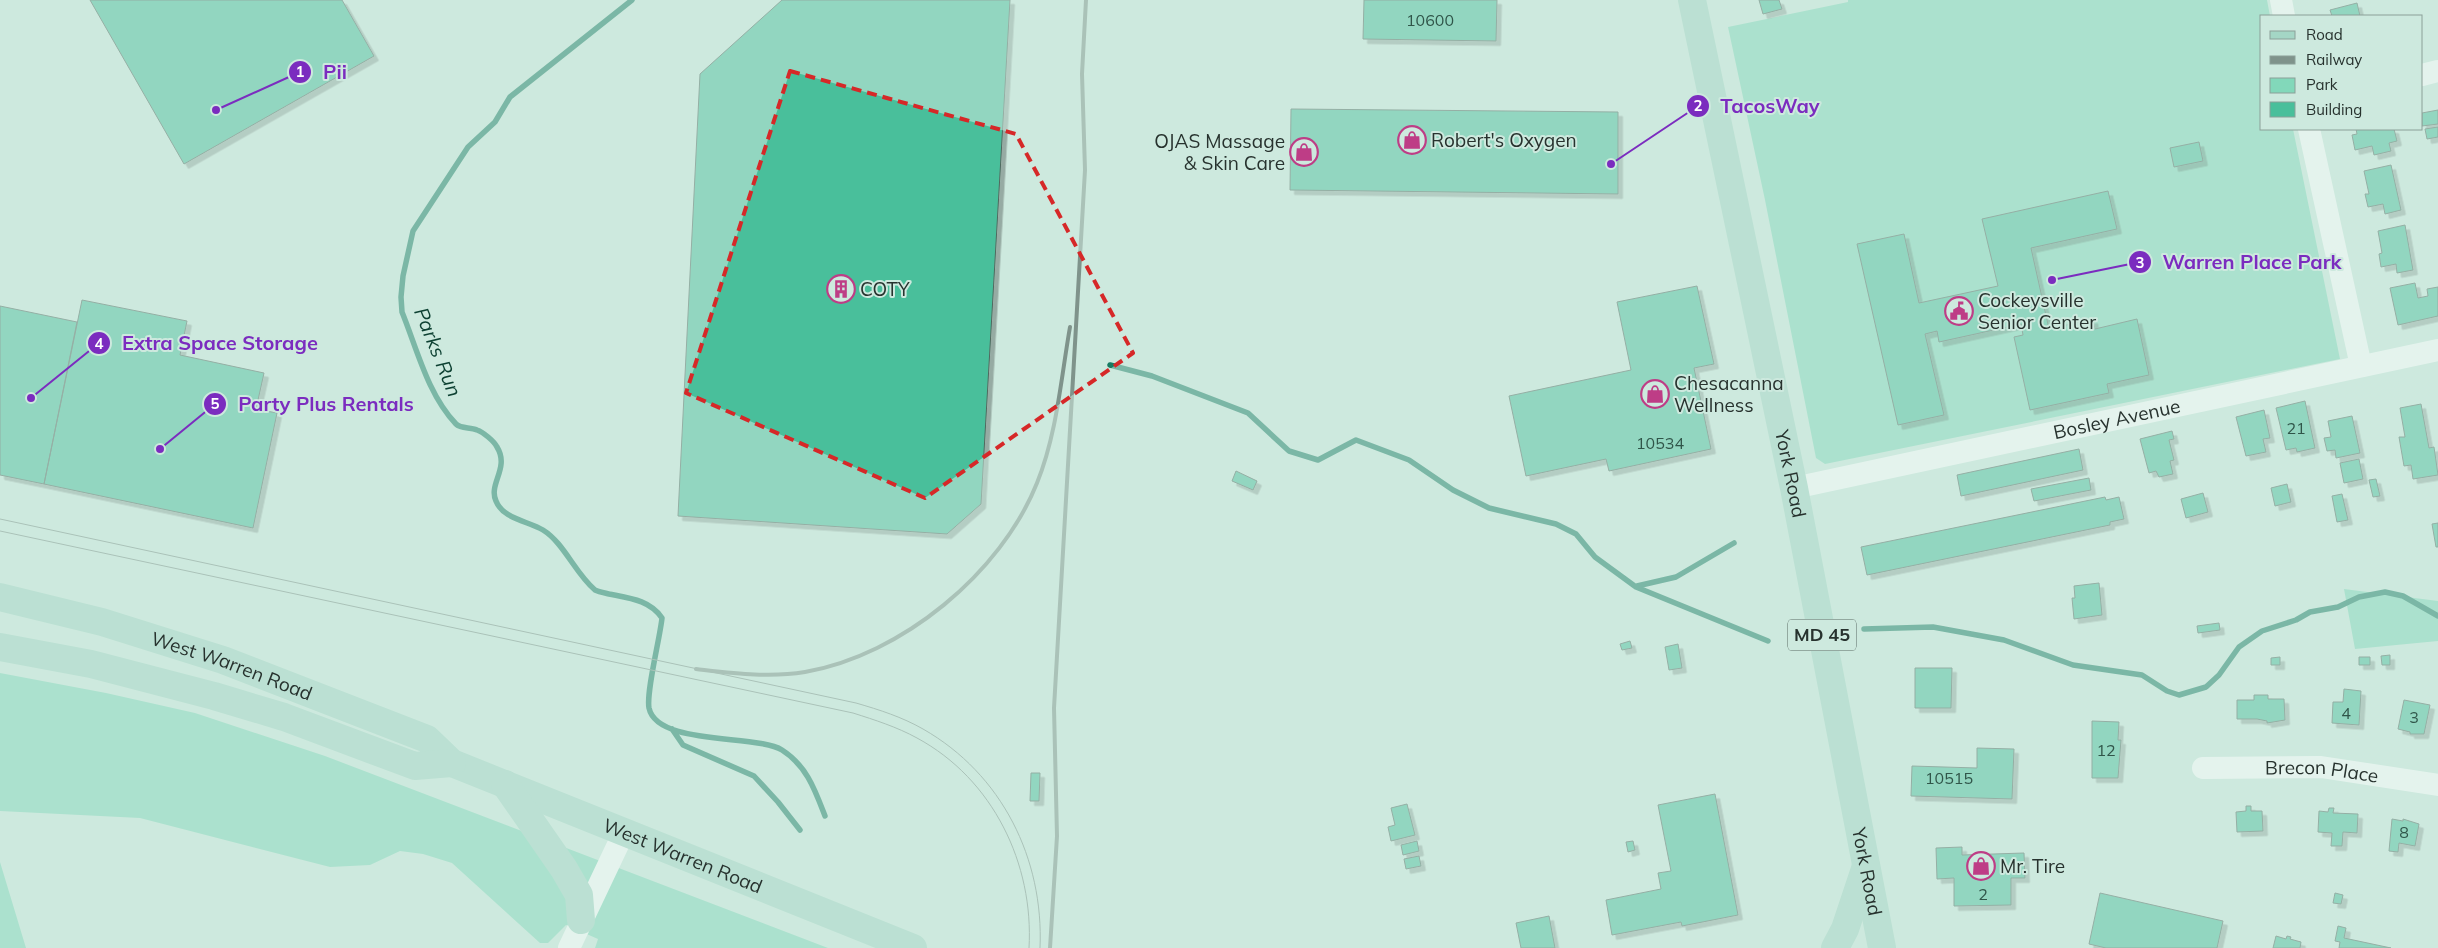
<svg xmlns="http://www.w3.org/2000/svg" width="2438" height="948" font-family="Mulish,sans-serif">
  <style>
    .green { fill: #82d8ba }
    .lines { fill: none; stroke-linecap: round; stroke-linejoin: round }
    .stream { stroke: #187b62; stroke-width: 5.5 }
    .building { fill: #49bf9b; stroke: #50695f; filter: url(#shadow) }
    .minor { stroke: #fff; stroke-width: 22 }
    .major { stroke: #a4d6c5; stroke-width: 28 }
    .tram { stroke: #7f938b; stroke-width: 1 }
    .rail { stroke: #7f938b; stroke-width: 4 }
    .marked { fill: none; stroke: #d62828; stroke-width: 4; stroke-dasharray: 10 6; stroke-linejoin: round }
    .labels { text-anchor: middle; stroke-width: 4; stroke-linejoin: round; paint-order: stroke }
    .number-label { font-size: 16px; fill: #305549 }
    .shield { fill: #cde9de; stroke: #596963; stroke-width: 1 }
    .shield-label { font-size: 18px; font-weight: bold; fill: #27322e }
    .poi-label { font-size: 19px; fill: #27322e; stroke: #cde9de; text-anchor: start }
    .street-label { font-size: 19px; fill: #27322e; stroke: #cde9de }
    .water-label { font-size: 20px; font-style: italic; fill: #0d4132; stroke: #cde9de }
    .leader { fill: none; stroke: #7b2cbf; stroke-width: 2 }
    .callout-dot { fill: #7b2cbf; stroke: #cde9de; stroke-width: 2 }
    .mark-label { font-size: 15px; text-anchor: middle; font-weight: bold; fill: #fff }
    .callout-label { font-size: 20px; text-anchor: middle; font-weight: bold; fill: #7b2cbf; stroke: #cde9de; stroke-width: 4; stroke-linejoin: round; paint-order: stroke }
  </style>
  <defs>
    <filter id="shadow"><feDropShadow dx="4.5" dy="4.5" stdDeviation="0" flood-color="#0004"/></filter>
  </defs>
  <rect width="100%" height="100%" fill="#cde9de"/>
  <path class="green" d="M 1848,0 L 2267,0 L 2270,16 L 2262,16 L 2262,129 L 2293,129 L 2340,359 L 1825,464 L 1816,458 L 1765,200 L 1728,27 L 1848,2 Z
    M 2344,589 L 2438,601 L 2438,641 L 2355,649 Z
    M 0,673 L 106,693 L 195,713 L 325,756 L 828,948 L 595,948 L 598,939 L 566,925 L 548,943 L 540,943 L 452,863 L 423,854 L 400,851 L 370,865 L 330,867 L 140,818 L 0,811 Z
    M 0,862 L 26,948 L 0,948 Z"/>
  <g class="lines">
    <path class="stream" d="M 632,0 L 510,97 L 495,122 L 468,147 L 413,231 L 403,276 L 401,297 L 402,312 C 417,349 428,395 456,424 C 461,429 470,427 477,430 C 483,432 494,441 497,447 C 510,468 488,484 496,501 C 503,519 528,521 543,530 C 564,543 575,573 595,590 C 599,592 605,593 609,594 C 629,598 650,600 662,618 C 660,638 646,692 649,708 C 657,746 757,734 782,750 C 807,766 815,790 825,816
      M 1110,365 L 1152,376 L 1248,413 L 1289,451 L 1318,460 L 1356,440 L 1409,460 L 1453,490 L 1489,508 L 1556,524 L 1576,534 L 1595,557 L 1636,587 L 1768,641
      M 1637,586 L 1676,577 L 1734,543
      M 1864,629 L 1933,627 L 2004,640 L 2073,665 L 2142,675 L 2167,691 L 2179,695 L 2206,687 L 2219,675 L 2239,647 L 2262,631 L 2296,620 L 2310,612 L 2338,607 L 2359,597 L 2385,592 L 2403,596 L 2438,616
      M 672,729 L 683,745 L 754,776 L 778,802 L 800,830"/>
  </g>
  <path class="building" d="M 90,0 L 342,0 L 374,56 L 184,164 Z
    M 782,0 L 1010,0 L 981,504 L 947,534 L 678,516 L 700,74 Z
    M 1364,0 L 1497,0 L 1496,41 L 1363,39 Z
    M 1759,0 L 1779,0 L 1782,9 L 1763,14 Z
    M 2357,3 L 2360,16 L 2332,16 L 2330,10 Z
    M 1291,109 L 1618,112 L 1618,194 L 1290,190 Z
    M 2438,110 L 2438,124 L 2422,126 L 2422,113 Z
    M 2438,127 L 2438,137 L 2427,139 L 2425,129 Z
    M 2356,129 L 2394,129 L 2397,141 L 2389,143 L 2391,151 L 2374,155 L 2372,146 L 2355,150 L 2352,135 L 2357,134 Z
    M 2199,142 L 2203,161 L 2174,167 L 2170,148 Z
    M 2391,165 L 2401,210 L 2385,214 L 2383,204 L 2368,207 L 2365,194 L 2369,194 L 2364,171 Z
    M 2108,191 L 2117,229 L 2031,248 L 2049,329 L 2093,319 L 2095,329 L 2137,319 L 2149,375 L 2107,384 L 2109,393 L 2030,410 L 2014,337 L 2023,335 L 2021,324 L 1939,342 L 1937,331 L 1925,334 L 1944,415 L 1898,425 L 1857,244 L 1904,234 L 1919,303 L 1998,286 L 1982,219 Z
    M 2405,225 L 2413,270 L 2397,273 L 2396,264 L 2381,267 L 2379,254 L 2382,253 L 2378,231 Z
    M 2415,283 L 2418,298 L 2428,296 L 2427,289 L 2438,287 L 2438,316 L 2398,325 L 2390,288 Z
    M 1697,286 L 1714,364 L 1694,368 L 1711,449 L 1609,471 L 1606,459 L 1526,476 L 1509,396 L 1631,370 L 1617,302 Z
    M 82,300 L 187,321 L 180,355 L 264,373 L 256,409 L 277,413 L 253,528 L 44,484 Z
    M 0,306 L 77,322 L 44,484 L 0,475 Z
    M 2305,401 L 2315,448 L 2297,452 L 2296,448 L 2286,450 L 2276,408 Z
    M 2421,404 L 2429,448 L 2434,447 L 2438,475 L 2413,479 L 2411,465 L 2404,466 L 2399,437 L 2405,437 L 2400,408 Z
    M 2264,410 L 2270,438 L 2263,439 L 2266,452 L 2246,456 L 2236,417 Z
    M 2352,416 L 2360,453 L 2336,458 L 2335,450 L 2327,451 L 2324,438 L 2331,437 L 2328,421 Z
    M 2172,431 L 2174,439 L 2169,440 L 2174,460 L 2170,461 L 2173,474 L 2159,477 L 2156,471 L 2149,473 L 2140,439 Z
    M 2079,449 L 2083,470 L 1961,496 L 1957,475 Z
    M 2359,459 L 2363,479 L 2344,483 L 2340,463 Z
    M 1236,471 L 1257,481 L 1253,490 L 1232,481 Z
    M 2089,478 L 2091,490 L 2034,501 L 2031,489 Z
    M 2376,479 L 2380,496 L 2373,497 L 2369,480 Z
    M 2287,484 L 2291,502 L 2275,506 L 2271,488 Z
    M 2203,493 L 2208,512 L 2186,518 L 2181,499 Z
    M 2342,494 L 2348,520 L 2337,522 L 2332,496 Z
    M 2105,497 L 2106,500 L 2119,497 L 2124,519 L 2110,522 L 2110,525 L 1867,575 L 1861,547 Z
    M 2438,523 L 2438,547 L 2436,547 L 2432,524 Z
    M 2099,583 L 2102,615 L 2074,619 L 2072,598 L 2075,598 L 2074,586 Z
    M 2219,623 L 2220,630 L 2198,633 L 2197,626 Z
    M 1630,641 L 1632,648 L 1622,650 L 1620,644 Z
    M 1678,644 L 1682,668 L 1669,670 L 1665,647 Z
    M 2390,655 L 2390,665 L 2382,665 L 2381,656 Z
    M 2280,657 L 2280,665 L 2271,665 L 2271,658 Z
    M 2359,657 L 2370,657 L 2370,665 L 2359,665 Z
    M 1915,668 L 1952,668 L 1951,708 L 1915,708 Z
    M 2344,689 L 2361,691 L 2359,725 L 2332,723 L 2333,702 L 2343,702 Z
    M 2254,695 L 2268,695 L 2268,699 L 2284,699 L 2285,720 L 2267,723 L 2267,721 L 2257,719 L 2237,719 L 2237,700 L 2254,700 Z
    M 2404,700 L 2430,705 L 2424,734 L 2410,734 L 2410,732 L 2398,729 Z
    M 2092,721 L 2119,722 L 2118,740 L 2121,740 L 2118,778 L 2092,778 Z
    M 1977,748 L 2014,749 L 2012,799 L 1911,796 L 1912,766 L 1977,768 Z
    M 1031,773 L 1040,773 L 1039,801 L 1030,801 Z
    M 1715,794 L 1738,915 L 1682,926 L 1681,922 L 1612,935 L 1606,900 L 1661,889 L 1658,873 L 1671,871 L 1658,805 Z
    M 1407,804 L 1415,835 L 1391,841 L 1388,827 L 1395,825 L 1391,808 Z
    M 2246,806 L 2251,806 L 2251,811 L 2262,811 L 2263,831 L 2237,832 L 2236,812 L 2246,811 Z
    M 2329,808 L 2334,808 L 2333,813 L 2358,814 L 2357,833 L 2343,832 L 2342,846 L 2331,846 L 2332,833 L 2318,832 L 2319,811 L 2328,812 Z
    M 2392,819 L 2403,821 L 2403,819 L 2419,824 L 2415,846 L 2399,843 L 2398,852 L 2389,851 Z
    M 1417,841 L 1419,851 L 1403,855 L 1401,845 Z
    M 1633,841 L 1635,850 L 1628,852 L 1626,842 Z
    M 1962,847 L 1962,855 L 2024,853 L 2025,878 L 2011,878 L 2011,905 L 1954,906 L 1954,878 L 1937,879 L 1936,848 Z
    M 1419,856 L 1421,866 L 1406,869 L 1404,859 Z
    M 2100,893 L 2223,921 L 2217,948 L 2106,948 L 2089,944 Z
    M 2335,893 L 2343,895 L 2341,904 L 2333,903 Z
    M 1549,916 L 1555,948 L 1521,948 L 1516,923 Z
    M 2338,926 L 2346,928 L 2344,938 L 2391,948 L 2339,948 L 2340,942 L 2335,941 Z
    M 2276,936 L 2286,939 L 2287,936 L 2291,937 L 2290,939 L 2301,942 L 2300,948 L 2273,948 Z"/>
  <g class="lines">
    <g class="minor">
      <path d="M 2281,0 L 2284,16"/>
      <path d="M 2422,75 L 2438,71"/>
      <path d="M 2309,129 L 2361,366"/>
      <path id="s1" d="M 1794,488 L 2438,350"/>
      <path id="s2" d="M 2203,768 L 2321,767 L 2438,785"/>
      <path d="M 569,948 L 624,832"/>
    </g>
    <g class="major">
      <path id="s3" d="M 1692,0 L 1794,488 L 1882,948"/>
      <path id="s4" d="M 0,597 L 102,622 L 223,660 L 427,739 L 452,763 L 913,948"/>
      <path d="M 0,647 L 91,664 L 214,696 L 284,717 L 415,766 L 452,763"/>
      <path d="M 505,784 L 564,869 L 579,895 L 581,920"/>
      <path d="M 1835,948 L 1845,929 L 1866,866"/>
    </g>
    <path class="tram" d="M 0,519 L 856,703 C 880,710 902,717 923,729 C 1002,774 1044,859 1040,948
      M 0,531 L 853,713 C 875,720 897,727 917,738 C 993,779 1034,864 1029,948"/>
    <path class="rail" d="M 696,669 C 732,673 769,678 805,672 C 902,655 1001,573 1037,483 C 1057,434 1061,378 1070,327
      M 1050,948 L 1057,836 L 1054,708 L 1085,170 L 1082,74 L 1086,0"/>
  </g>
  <path d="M0 0H2438V948H0ZM 790,71 L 1016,134 L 1133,353 L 925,498 L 686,393 Z" fill="#cde9de" fill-opacity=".55" fill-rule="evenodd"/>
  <path class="marked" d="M 790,71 L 1016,134 L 1133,353 L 925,498 L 686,393 Z"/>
  <defs>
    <symbol id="shop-ring" viewBox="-11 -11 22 22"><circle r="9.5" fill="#cde9de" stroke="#be3d86" stroke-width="1.5"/><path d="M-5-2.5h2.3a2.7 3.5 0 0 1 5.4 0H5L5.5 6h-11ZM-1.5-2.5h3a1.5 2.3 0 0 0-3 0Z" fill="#be3d86"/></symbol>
    <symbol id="building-ring" viewBox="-11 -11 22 22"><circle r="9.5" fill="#cde9de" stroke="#be3d86" stroke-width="1.5"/><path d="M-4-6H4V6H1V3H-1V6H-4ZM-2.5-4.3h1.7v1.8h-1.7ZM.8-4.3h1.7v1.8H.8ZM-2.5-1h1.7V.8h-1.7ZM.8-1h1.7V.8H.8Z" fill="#be3d86"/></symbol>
    <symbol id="civic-ring" viewBox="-11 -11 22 22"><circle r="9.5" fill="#cde9de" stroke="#be3d86" stroke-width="1.5"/><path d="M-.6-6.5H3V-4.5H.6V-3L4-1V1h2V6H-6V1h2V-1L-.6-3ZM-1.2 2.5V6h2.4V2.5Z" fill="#be3d86"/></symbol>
  </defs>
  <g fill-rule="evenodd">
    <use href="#shop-ring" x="1396" y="124" width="32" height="32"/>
    <use href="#shop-ring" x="1288" y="136" width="32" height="32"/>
    <use href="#building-ring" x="825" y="273" width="32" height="32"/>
    <use href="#civic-ring" x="1943" y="295" width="32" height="32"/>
    <use href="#shop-ring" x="1639" y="378" width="32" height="32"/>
    <use href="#shop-ring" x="1965" y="850" width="32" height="32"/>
  </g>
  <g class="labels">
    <g class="number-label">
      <text x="1430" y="26">10600</text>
      <text x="2296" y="434">21</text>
      <text x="1660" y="449">10534</text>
      <text x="2346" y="719">4</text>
      <text x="2414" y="723">3</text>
      <text x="2106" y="756">12</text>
      <text x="1949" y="784">10515</text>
      <text x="2404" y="838">8</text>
      <text x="1983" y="900">2</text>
    </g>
    <rect class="shield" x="1788" y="619.5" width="68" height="31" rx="4"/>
    <g class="shield-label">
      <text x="1822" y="641">MD 45</text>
    </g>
    <g class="poi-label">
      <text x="1431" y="147">Robert's Oxygen</text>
      <text x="1285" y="148" text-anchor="end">OJAS Massage<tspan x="1285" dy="22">&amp; Skin Care</tspan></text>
      <text x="860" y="296">COTY</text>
      <text x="1978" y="307">Cockeysville<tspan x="1978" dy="22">Senior Center</tspan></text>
      <text x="1674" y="390">Chesacanna<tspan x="1674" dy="22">Wellness</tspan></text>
      <text x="2000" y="873">Mr. Tire</text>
    </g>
    <g class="street-label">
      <text dy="7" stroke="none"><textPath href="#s1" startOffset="330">Bosley Avenue</textPath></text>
      <text dy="7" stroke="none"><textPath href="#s3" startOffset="484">York Road</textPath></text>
      <text dy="7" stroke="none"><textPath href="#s4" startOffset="242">West Warren Road</textPath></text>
      <text dy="7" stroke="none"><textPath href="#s2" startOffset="119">Brecon Place</textPath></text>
      <text dy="7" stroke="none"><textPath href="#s4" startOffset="734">West Warren Road</textPath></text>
      <text dy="7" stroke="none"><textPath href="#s3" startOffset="889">York Road</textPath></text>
    </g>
    <g class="water-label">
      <text transform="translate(438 352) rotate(68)" y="7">Parks Run</text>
    </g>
  </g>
  <path class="leader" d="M216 110L300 72M1611 164L1698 106M2052 280L2140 262M31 398L99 343M160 449L215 404"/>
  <g class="callout-dot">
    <circle cx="216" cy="110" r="5"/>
    <circle cx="1611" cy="164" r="5"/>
    <circle cx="2052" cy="280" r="5"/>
    <circle cx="31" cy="398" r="5"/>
    <circle cx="160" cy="449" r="5"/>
    <circle cx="300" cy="72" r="12"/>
    <circle cx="1698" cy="106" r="12"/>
    <circle cx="2140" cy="262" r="12"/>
    <circle cx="99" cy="343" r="12"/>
    <circle cx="215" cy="404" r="12"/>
  </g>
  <g class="mark-label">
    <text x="300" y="77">1</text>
    <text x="1698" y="111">2</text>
    <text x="2140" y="268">3</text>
    <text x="99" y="349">4</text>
    <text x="215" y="409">5</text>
  </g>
  <g class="callout-label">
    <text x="335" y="79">Pii</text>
    <text x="1770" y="113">TacosWay</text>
    <text x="2252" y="269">Warren Place Park</text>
    <text x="220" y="350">Extra Space Storage</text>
    <text x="326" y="411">Party Plus Rentals</text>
  </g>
  <rect x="2260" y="15" width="162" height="115" fill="#cde9de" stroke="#8ba098"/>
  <rect x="2270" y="31" width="25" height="8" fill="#a4d6c5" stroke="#8ba098"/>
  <text x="2306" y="40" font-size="15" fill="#27322e">Road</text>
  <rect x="2270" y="56" width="25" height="8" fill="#7f938b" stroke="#8ba098"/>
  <text x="2306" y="65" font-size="15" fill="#27322e">Railway</text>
  <rect x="2270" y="78" width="25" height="15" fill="#82d8ba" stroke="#8ba098"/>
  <text x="2306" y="90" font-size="15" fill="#27322e">Park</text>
  <rect x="2270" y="102" width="25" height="15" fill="#49bf9b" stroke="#8ba098"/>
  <text x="2306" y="115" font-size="15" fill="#27322e">Building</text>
</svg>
